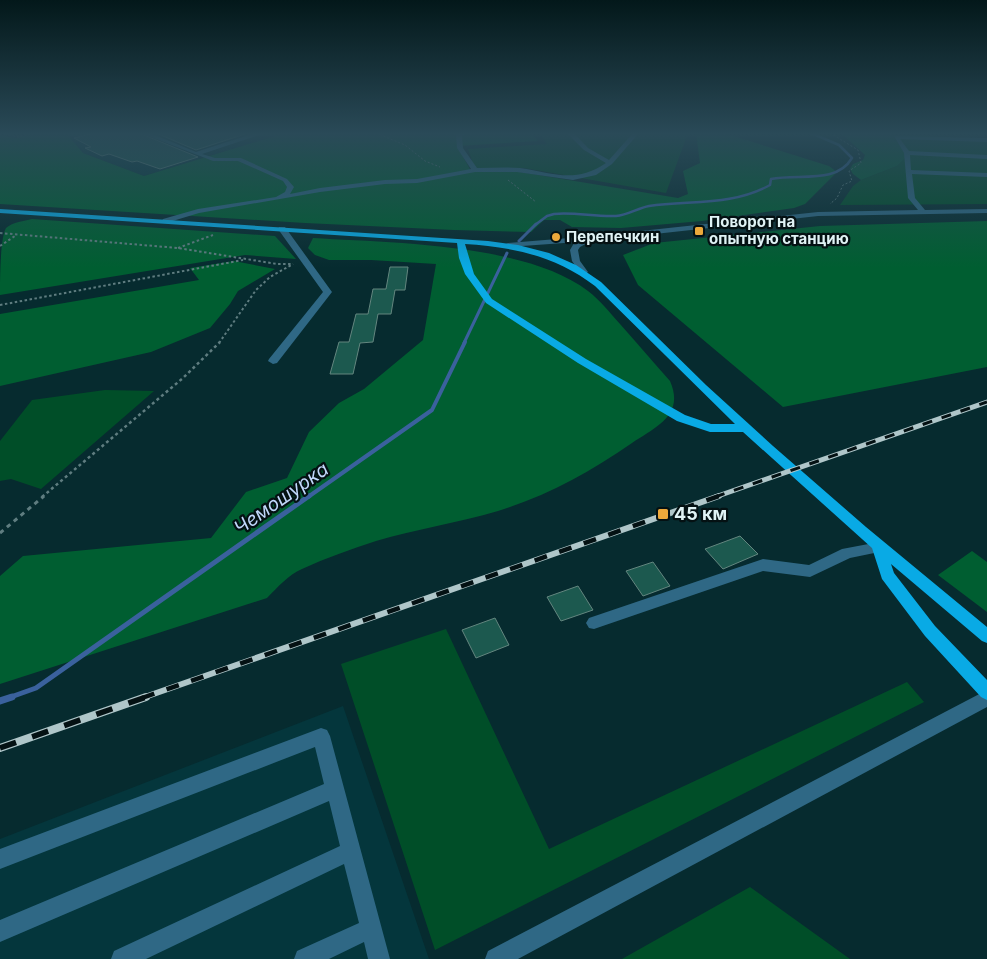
<svg xmlns="http://www.w3.org/2000/svg" width="987" height="959" font-family="Inter,sans-serif">
  <style>
    .built { fill: #04363c }
    .green { fill: #004e28 }
    .forest { fill: #005e31 }
    .lines { fill: none; stroke-linecap: round; stroke-linejoin: round }
    .stream-far4 { stroke: #3a619d; stroke-width: 2.5 }
    .stream-far3 { stroke: #3a619d; stroke-width: 3 }
    .stream-far2 { stroke: #3a619d; stroke-width: 4 }
    .stream-far1 { stroke: #3a619d; stroke-width: 5 }
    .stream { stroke: #3a619d; stroke-width: 7 }
    .building { fill: #1c594f; stroke: #63867f }
    .path-far3 { stroke: #5f7d80; stroke-width: 1; stroke-dasharray: 2 2; stroke-linecap: butt }
    .path-far2 { stroke: #5f7d80; stroke-width: 2; stroke-dasharray: 2.5 2.5; stroke-linecap: butt }
    .path-far1 { stroke: #5f7d80; stroke-width: 2.5; stroke-dasharray: 3 3; stroke-linecap: butt }
    .path { stroke: #5f7d80; stroke-width: 3; stroke-dasharray: 4.5 4.5; stroke-linecap: butt }
    .minor { fill: #2f6885; fill-rule: evenodd }
    .major { fill: #09aae5; fill-rule: evenodd }
    .rail-far2-casing { stroke: #afc6c9; stroke-width: 5 }
    .rail-far1-casing { stroke: #afc6c9; stroke-width: 6 }
    .rail-casing { stroke: #afc6c9; stroke-width: 8 }
    .rail-far2 { stroke: #041113; stroke-width: 3; stroke-dasharray: 10; stroke-linecap: butt }
    .rail-far1 { stroke: #041113; stroke-width: 4.5; stroke-dasharray: 13; stroke-linecap: butt }
    .rail { stroke: #041113; stroke-width: 5.5; stroke-dasharray: 17; stroke-linecap: butt }
    .poi-dot { fill: #eca93b; stroke: #041113; stroke-width: 2 }
    .labels { text-anchor: middle; stroke-width: 4.5; stroke-linejoin: round; paint-order: stroke }
    .far-poi-label { font-size: 15px; font-weight: bold; fill: #e0f3f5; stroke: #041113; text-anchor: start }
    .poi-label { font-size: 18px; font-weight: bold; fill: #e0f3f5; stroke: #041113; text-anchor: start }
    .water-label { font-size: 19px; font-style: italic; fill: #c1d8fb; stroke: #041113 }
  </style>
  <rect width="100%" height="100%" fill="#062b2f"/>
  <path class="built" d="M 66,133 L 285,133 L 144,176 L 83,153 Z
    M 343,706 L 429,959 L 0,959 L 0,839 Z"/>
  <path class="green" d="M 538,133 L 688,133 L 666,193 L 524,168 L 475,170 L 468,149 L 547,144 Z
    M 908,135 L 987,139 L 987,204 L 840,205 L 853,186 L 861,180 L 897,166 L 907,155 L 893,136 Z
    M 105,390 L 154,391 L 41,489 L 11,479 L 0,481 L 0,441 L 32,400 Z
    M 446,629 L 549,849 L 907,682 L 924,702 L 435,950 L 341,664 Z
    M 750,887 L 850,959 L 622,959 Z"/>
  <path class="forest" d="M 35,133 L 66,133 L 83,153 L 144,176 L 285,133 L 531,133 L 538,141 L 457,146 L 471,171 L 520,172 L 678,198 L 688,194 L 683,171 L 700,163 L 696,133 L 724,133 L 829,166 L 837,172 L 805,204 L 794,208 L 702,221 L 621,228 L 572,227 L 560,220 L 544,220 L 531,232 L 454,230 L 305,223 L 0,204 L 0,135 L 16,138 Z
    M 841,133 L 894,133 L 893,136 L 907,156 L 897,166 L 861,180 L 853,174 L 850,169 L 853,164 L 863,160 L 865,155 Z
    M 32,219 L 275,236 L 296,259 L 245,255 L 0,295 C 0,280 0,238 6,228 C 13,222 24,221 32,219 Z
    M 987,221 L 987,367 L 783,407 L 638,285 L 623,255 L 654,243 L 820,226 Z
    M 313,238 C 391,243 525,243 588,291 C 600,300 610,313 620,324 C 637,343 653,362 670,381 C 685,415 656,427 632,443 C 588,473 549,495 498,511 C 458,523 416,529 376,541 C 351,549 326,558 302,569 C 288,575 278,587 267,598 L 0,684 L 0,576 L 23,556 L 211,538 L 246,492 L 287,478 L 309,432 L 339,403 L 364,389 L 423,340 L 436,264 L 371,260 L 329,260 L 315,255 L 308,248 Z
    M 234,261 L 275,269 L 238,291 L 230,304 L 210,328 L 151,352 L 0,386 L 0,314 L 199,280 L 190,268 Z
    M 972,551 L 987,562 L 987,612 L 938,575 Z"/>
  <g class="lines">
    <path class="stream-far4" d="M 535,225 L 547,216 L 554,214 C 575,212 595,217 616,216 C 628,215 638,208 649,206 C 691,200 732,206 770,185 L 771,179 C 798,173 836,185 852,158 L 839,145 L 811,133"/>
    <path class="stream-far3" d="M 519,241 L 536,224
      M 464,343 L 507,253"/>
    <path class="stream-far2" d="M 308,497 L 432,410 L 465,342"/>
    <path class="stream-far1" d="M 8,698 L 36,688 L 309,496"/>
    <path class="stream" d="M 0,701 L 12,697"/>
  </g>
  <path class="building" d="M 94,133 L 139,133 L 198,157 L 160,169 L 137,161 L 132,162 L 109,154 L 102,156 L 85,148 L 91,147 L 74,138 Z
    M 156,133 L 248,133 L 196,150 Z
    M 390,267 L 408,267 L 405,290 L 395,290 L 391,314 L 378,314 L 373,342 L 360,343 L 353,374 L 330,374 L 339,342 L 349,342 L 356,314 L 368,314 L 373,289 L 386,289 Z
    M 740,536 L 758,554 L 723,569 L 705,549 Z
    M 653,562 L 670,586 L 643,596 L 626,571 Z
    M 578,586 L 593,610 L 561,621 L 547,597 Z
    M 495,618 L 509,645 L 476,658 L 462,630 Z"/>
  <g class="lines">
    <path class="path-far3" d="M 1,133 L 18,137 L 34,133
      M 376,133 L 405,145 L 425,161 L 440,167
      M 830,133 L 858,150 L 861,163 L 849,171 L 852,181 L 843,185 L 837,198 L 830,204
      M 508,180 L 536,202"/>
    <path class="path-far2" d="M 0,233 L 178,248 L 277,264 L 292,264
      M 0,246 L 15,236
      M 178,248 L 213,235
      M 0,305 L 243,260
      M 219,343 L 256,290 L 270,277 L 293,264"/>
    <path class="path-far1" d="M 42,497 L 183,378 L 220,342"/>
    <path class="path" d="M 0,533 L 44,496"/>
    <path class="minor" d="M 141,133 L 150,133 L 196,152 L 255,133 L 265,133 L 202,154 L 215,158 L 241,158 L 287,179 L 294,187 L 290,194 L 320,188 L 385,180 L 417,179 L 471,169 L 457,148 L 456,135 L 458,133 L 466,133 L 462,136 L 463,148 L 477,168 C 491,168 506,167 520,168 C 553,173 575,184 606,163 L 584,150 L 567,133 L 574,133 L 588,148 L 609,160 L 633,133 L 639,133 L 612,164 L 596,175 L 573,180 L 517,172 L 475,172 L 417,183 L 385,184 L 320,192 L 199,213 L 166,223 L 162,221 L 163,219 L 198,209 L 276,197 L 285,192 L 287,187 L 283,181 L 238,161 L 213,161 Z
      M 894,136 L 987,138 L 987,142 L 900,139 L 909,151 L 987,155 L 987,159 L 910,155 L 911,170 L 987,173 L 987,177 L 912,174 L 915,198 L 925,210 L 987,209 L 987,213 L 818,216 L 591,241 L 580,247 L 578,250 L 580,261 L 588,272 L 584,275 L 581,274 L 572,261 L 570,250 L 574,243 L 578,242 L 508,247 L 504,245 L 508,243 L 594,236 L 818,212 L 918,210 L 908,198 L 904,153 Z
      M 279,227 L 285,227 L 332,292 L 277,363 L 273,364 L 268,361 L 269,359 L 323,292 L 278,229 Z
      M 879,542 L 884,543 L 886,547 L 884,551 L 850,558 L 810,577 L 763,571 L 594,629 L 589,628 L 586,623 L 589,618 L 763,559 L 809,565 L 842,549 Z
      M 987,690 L 987,707 L 518,959 L 485,959 L 488,951 Z
      M 321,728 L 327,730 L 330,736 L 390,959 L 368,959 L 364,942 L 329,959 L 294,959 L 297,951 L 359,923 L 344,864 L 146,959 L 111,959 L 114,951 L 340,846 L 329,801 L 0,942 L 0,920 L 324,784 L 315,747 L 0,869 L 0,849 Z"/>
    <path class="major" d="M 0,209 L 488,241 L 518,245 L 549,253 L 576,265 L 601,282 L 706,385 L 773,446 L 866,527 L 987,627 L 987,643 L 982,641 L 891,564 L 894,573 L 935,626 L 987,680 L 987,700 L 981,697 L 925,636 L 882,579 L 872,548 L 743,432 L 710,432 L 677,421 L 578,363 L 486,303 L 465,274 L 459,258 L 457,243 L 0,213 ZM 465,244 C 513,247 556,256 595,286 L 735,424 L 711,424 L 685,415 L 586,359 L 492,299 L 474,274 Z"/>
    <defs>
      <path id="rail-far2" d="M 715,497 L 987,402"/>
      <path id="rail-far1" d="M 142,698 L 719,496"/>
      <path id="rail" d="M 0,748 L 146,697"/>
    </defs>
    <use href="#rail-far2" class="rail-far2-casing"/>
    <use href="#rail-far1" class="rail-far1-casing"/>
    <use href="#rail" class="rail-casing"/>
    <use href="#rail-far2" class="rail-far2"/>
    <use href="#rail-far1" class="rail-far1"/>
    <use href="#rail" class="rail"/>
  </g>
  <linearGradient id="sky" x2="0" y2="1"><stop stop-color="#03181a"/><stop offset="0.5" stop-color="#2a4a58"/><stop offset="1" stop-color="#2a4a58" stop-opacity="0"/></linearGradient>
  <rect width="987" height="268" fill="url(#sky)"/>
  <g class="poi-dot">
    <rect x="694" y="226" width="10" height="10" rx="2.5"/>
    <circle cx="556" cy="237" r="5"/>
    <rect x="657" y="508" width="12" height="12" rx="2.5"/>
  </g>
  <g class="labels">
    <g class="far-poi-label">
      <text x="709" y="227">Поворот на<tspan x="709" dy="17">опытную станцию</tspan></text>
      <text x="566" y="242">Перепечкин</text>
    </g>
    <g class="poi-label">
      <text x="674" y="520">45 км</text>
    </g>
    <g class="water-label">
      <text transform="translate(281 498) rotate(-35)" y="7">Чемошурка</text>
    </g>
  </g>
</svg>
